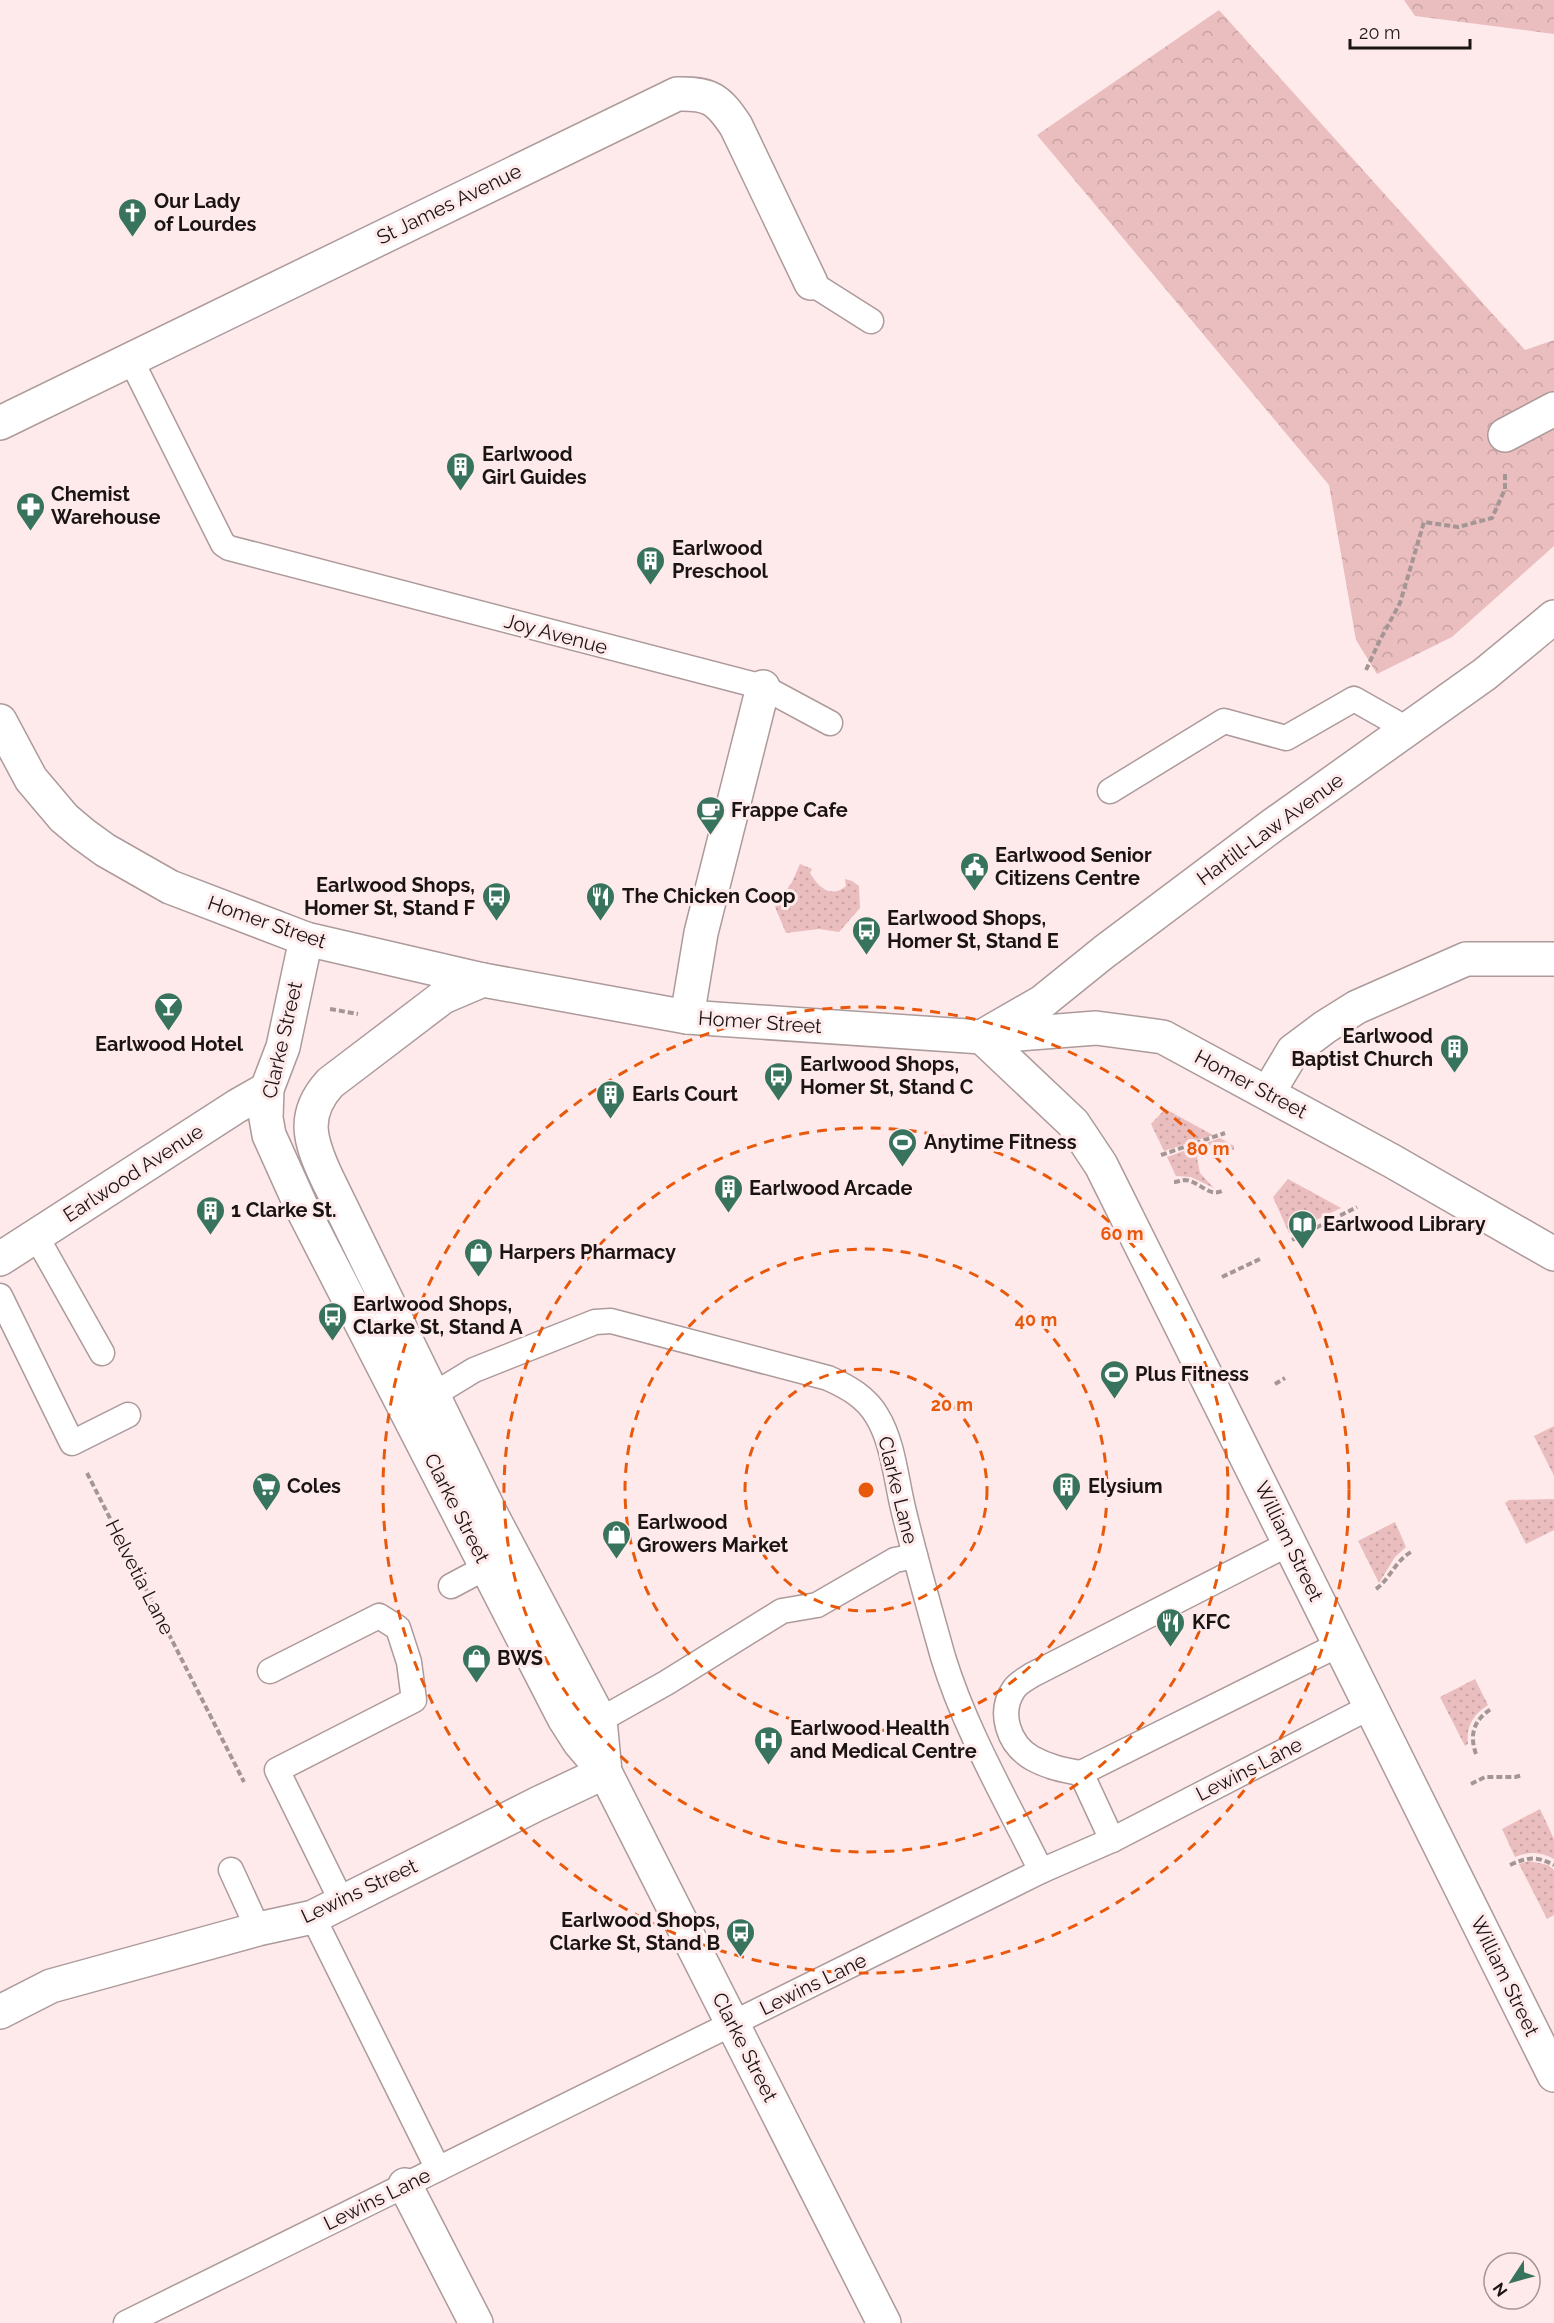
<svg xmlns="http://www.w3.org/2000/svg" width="1554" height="2323" viewBox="0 0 1554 2323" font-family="Raleway,sans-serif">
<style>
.grass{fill:url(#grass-dots)}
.forest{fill:url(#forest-crowns)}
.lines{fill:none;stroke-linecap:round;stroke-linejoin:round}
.lane-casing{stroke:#ad9a9b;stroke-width:27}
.street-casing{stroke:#ad9a9b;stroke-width:36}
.secondary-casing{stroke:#ad9a9b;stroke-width:36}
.path{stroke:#a59696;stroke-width:4;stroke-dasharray:6 3;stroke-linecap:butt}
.lane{stroke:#fff;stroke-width:24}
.street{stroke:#fff;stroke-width:33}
.secondary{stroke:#fff;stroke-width:33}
.ring{fill:none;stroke:#e8590c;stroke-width:3;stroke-dasharray:10 8}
.labels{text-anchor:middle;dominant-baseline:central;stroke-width:6;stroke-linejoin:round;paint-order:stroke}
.poi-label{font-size:20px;font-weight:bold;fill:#1b1414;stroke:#ffeaeb;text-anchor:start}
.street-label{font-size:20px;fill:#1b1414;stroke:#ffeaeb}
.centre{fill:#e8590c;stroke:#ffeaeb;stroke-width:3}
.ring-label{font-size:18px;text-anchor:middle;font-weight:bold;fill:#e8590c;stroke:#ffeaeb;stroke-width:6;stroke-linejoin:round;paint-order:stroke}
</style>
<defs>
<pattern id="grass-dots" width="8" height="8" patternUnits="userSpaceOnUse" patternTransform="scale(1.5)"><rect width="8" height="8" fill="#eabdbe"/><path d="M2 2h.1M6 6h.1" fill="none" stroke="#c8a2a2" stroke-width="1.8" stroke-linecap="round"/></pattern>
<pattern id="forest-crowns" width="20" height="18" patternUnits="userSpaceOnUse" patternTransform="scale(1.5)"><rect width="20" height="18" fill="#eabdbe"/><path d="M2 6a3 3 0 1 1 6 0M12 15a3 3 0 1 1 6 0" fill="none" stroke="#c8a2a2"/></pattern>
</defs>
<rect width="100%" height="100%" fill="#ffeaeb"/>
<g class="grass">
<path d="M800,864L812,869L810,873C818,887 831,899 846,886L845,879L852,881L859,886L860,908L839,932L819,929L786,933L775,907L792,882Z"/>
<path d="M1165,1109L1213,1135L1164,1151L1151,1124Z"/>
<path d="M1220,1138L1234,1146V1150L1216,1143L1203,1148L1197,1158L1200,1173L1214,1188L1191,1177L1176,1176L1167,1157Z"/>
<path d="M1288,1179L1341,1208L1289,1233L1273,1197Z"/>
<path d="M1554,1426V1476L1534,1436Z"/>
<path d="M1554,1499V1530L1526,1544L1505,1503L1509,1500Z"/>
<path d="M1395,1522L1406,1547L1395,1557L1379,1583L1358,1541Z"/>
<path d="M1475,1679L1488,1705C1473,1715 1466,1726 1468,1744L1465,1746L1440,1697Z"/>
<path d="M1540,1809L1554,1839V1859C1541,1852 1529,1851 1515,1857L1502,1829Z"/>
<path d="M1529,1861L1548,1865L1554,1870V1915L1547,1919L1519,1864Z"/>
</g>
<g class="forest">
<path d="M1404,0H1554V34L1415,16Z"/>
<path d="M1219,10L1525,350L1554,340V546L1452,637L1377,674L1356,640L1329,485L1037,135Z"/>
</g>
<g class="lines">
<defs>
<g id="lane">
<path d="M811,283L871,321"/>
<path d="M131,360L223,544L229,548L763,687L830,723"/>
<path d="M1110,791L1224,721L1286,738L1354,699L1407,729"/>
<path d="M36,1236L102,1353"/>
<path d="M0,1296L72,1443L128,1415"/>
<path d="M420,1403L474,1370L595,1322L611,1321L828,1378C848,1387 866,1397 877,1416C893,1442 896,1479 903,1508C915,1558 929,1607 943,1657C966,1732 1007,1801 1041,1871"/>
<path d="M451,1586L500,1560"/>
<path d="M270,1671L379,1616L398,1628L409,1662L414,1700L277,1770L342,1902"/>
<path d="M589,1732L600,1720L666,1683L782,1611L817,1605L895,1560L915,1556"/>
<path d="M1081,1773C1063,1770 1048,1767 1032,1758C1008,1744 998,1712 1014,1689C1018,1683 1026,1679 1032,1675L1290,1543"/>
<path d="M1112,1840L1081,1773L1340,1644"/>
<path d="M231,1870L258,1929"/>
<path d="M313,1917L438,2169"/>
<path d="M126,2323L1041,1871L1112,1840L1370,1707"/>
</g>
<g id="street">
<path d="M0,423L677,94C710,93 718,99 736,126L811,283"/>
<path d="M1505,435L1554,409"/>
<path d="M306,939L283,1047L267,1089L266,1118L269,1135L301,1206L564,1718L580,1743L605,1772L884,2323"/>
<path d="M483,980L443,997L330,1083C301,1115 310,1141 326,1176L491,1514L600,1720L605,1772"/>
<path d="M687,1017L701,933L763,687"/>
<path d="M1268,1093L1293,1051L1325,1027L1357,1007L1466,959H1554"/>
<path d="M0,1259L237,1106L267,1089"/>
<path d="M0,2012L51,1986L258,1929L313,1917L537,1804L605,1772"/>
<path d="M405,2185L476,2323"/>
</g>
<g id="secondary">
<path d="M0,721L31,779L64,818L83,834L105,850L170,887L306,939L483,980L687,1017L982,1037L1096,1028L1163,1037L1392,1161L1554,1254"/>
<path d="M988,1033L1042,1002L1104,952L1273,825L1485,674L1554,617"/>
<path d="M982,1037L1073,1123L1101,1165L1554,2075"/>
</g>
</defs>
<use href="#lane" class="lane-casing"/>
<use href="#street" class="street-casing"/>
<use href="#secondary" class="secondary-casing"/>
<g class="path">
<path d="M1366,670L1380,640L1400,603L1424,522L1458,527L1492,518L1505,489V471"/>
<path d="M330,1009L358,1014"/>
<path d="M1161,1155L1225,1133"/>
<path d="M1174,1182C1178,1182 1181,1180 1185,1180C1200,1181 1209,1199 1224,1190"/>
<path d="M1292,1240L1357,1207"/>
<path d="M1222,1277L1260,1259"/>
<path d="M1275,1384L1285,1378"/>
<path d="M87,1473L244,1782"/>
<path d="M1376,1589C1390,1579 1395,1561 1411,1552"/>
<path d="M1476,1754C1469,1734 1474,1720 1491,1709"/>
<path d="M1471,1784L1485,1777H1515L1523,1775"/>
<path d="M1510,1865C1527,1857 1537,1856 1554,1865"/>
</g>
<use href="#lane" class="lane"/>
<use href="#street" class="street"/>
<use href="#secondary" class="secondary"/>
</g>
<g class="ring">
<circle cx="866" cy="1490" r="121"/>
<circle cx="866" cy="1490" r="241"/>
<circle cx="866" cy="1490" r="362"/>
<circle cx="866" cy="1490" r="483"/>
</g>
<defs>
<symbol id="church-pin" viewBox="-11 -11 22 30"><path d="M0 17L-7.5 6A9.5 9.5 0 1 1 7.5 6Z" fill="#38735d" stroke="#ffeaeb"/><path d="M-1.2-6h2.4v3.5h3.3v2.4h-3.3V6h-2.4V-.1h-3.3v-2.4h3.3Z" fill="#fff"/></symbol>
<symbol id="building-pin" viewBox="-11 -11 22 30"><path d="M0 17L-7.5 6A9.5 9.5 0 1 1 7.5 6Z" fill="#38735d" stroke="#ffeaeb"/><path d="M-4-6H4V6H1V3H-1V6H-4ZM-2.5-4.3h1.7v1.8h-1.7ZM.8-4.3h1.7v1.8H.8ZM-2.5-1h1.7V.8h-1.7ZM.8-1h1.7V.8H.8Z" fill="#fff"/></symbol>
<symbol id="pharmacy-pin" viewBox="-11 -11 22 30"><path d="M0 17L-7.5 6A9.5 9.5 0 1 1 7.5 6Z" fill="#38735d" stroke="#ffeaeb"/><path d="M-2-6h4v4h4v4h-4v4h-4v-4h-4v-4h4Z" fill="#fff"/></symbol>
<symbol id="cafe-pin" viewBox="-11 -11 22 30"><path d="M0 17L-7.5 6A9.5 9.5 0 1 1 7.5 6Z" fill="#38735d" stroke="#ffeaeb"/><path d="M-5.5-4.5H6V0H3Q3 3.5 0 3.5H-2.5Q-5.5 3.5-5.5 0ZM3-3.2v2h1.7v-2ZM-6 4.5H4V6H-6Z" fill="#fff"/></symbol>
<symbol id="civic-pin" viewBox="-11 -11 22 30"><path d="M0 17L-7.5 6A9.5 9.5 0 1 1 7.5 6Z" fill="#38735d" stroke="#ffeaeb"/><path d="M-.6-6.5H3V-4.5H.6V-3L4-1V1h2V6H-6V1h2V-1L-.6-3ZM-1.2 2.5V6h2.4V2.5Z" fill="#fff"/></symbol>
<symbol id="bus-pin" viewBox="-11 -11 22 30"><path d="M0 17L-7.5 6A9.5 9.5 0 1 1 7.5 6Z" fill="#38735d" stroke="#ffeaeb"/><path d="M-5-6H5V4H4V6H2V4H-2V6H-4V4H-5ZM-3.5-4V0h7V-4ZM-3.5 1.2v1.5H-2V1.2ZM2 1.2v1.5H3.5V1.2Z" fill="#fff"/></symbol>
<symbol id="restaurant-pin" viewBox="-11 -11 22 30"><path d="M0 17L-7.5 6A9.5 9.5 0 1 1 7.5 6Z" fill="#38735d" stroke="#ffeaeb"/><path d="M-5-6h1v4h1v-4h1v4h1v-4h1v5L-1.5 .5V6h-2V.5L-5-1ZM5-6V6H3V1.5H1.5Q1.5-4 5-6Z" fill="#fff"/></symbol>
<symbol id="bar-pin" viewBox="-11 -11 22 30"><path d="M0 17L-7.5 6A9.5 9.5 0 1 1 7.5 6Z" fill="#38735d" stroke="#ffeaeb"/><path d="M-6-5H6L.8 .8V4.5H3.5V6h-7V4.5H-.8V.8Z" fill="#fff"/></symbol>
<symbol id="stadium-pin" viewBox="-11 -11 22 30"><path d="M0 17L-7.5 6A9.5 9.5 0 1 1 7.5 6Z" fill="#38735d" stroke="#ffeaeb"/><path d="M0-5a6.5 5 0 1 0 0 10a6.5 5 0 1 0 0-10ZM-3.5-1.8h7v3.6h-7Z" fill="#fff"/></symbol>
<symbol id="library-pin" viewBox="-11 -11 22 30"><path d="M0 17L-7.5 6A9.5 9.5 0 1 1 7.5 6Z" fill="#38735d" stroke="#ffeaeb"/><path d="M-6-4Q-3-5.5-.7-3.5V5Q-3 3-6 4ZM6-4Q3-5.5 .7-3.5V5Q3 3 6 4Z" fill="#fff"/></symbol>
<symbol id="shop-pin" viewBox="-11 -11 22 30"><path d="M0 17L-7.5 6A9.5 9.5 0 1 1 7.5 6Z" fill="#38735d" stroke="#ffeaeb"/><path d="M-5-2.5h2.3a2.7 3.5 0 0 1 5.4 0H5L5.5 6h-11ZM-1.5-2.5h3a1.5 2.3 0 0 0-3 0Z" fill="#fff"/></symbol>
<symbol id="supermarket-pin" viewBox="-11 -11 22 30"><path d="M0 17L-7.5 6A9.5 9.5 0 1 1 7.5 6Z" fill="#38735d" stroke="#ffeaeb"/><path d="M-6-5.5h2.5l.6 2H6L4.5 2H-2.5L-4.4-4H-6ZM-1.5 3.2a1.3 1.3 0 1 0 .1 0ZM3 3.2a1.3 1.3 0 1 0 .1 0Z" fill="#fff"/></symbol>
<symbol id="hospital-pin" viewBox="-11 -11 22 30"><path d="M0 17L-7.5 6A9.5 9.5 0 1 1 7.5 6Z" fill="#38735d" stroke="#ffeaeb"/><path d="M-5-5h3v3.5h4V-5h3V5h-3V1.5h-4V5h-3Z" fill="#fff"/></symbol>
</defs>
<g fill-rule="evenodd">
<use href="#church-pin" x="116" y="196" width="33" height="45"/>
<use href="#building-pin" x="444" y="450" width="33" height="45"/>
<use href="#pharmacy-pin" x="14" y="490" width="33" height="45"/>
<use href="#building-pin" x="634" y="544" width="33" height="45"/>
<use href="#cafe-pin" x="694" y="794" width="33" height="45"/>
<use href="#civic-pin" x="958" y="850" width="33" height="45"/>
<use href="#bus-pin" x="480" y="880" width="33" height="45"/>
<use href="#restaurant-pin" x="584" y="880" width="33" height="45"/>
<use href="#bus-pin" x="850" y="914" width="33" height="45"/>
<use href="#bar-pin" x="152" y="990" width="33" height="45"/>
<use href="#building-pin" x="1438" y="1032" width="33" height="45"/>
<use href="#bus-pin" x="762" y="1060" width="33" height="45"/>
<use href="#building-pin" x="594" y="1078" width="33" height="45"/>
<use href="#stadium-pin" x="886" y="1126" width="33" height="45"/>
<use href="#building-pin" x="712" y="1172" width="33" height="45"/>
<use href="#building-pin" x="194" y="1194" width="33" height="45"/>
<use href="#library-pin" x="1286" y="1208" width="33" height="45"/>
<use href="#shop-pin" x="462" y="1236" width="33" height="45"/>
<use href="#bus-pin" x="316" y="1300" width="33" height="45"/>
<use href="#stadium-pin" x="1098" y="1358" width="33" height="45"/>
<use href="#supermarket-pin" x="250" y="1470" width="33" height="45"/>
<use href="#building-pin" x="1050" y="1470" width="33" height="45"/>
<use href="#shop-pin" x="600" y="1518" width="33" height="45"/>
<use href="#restaurant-pin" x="1154" y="1606" width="33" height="45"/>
<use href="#shop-pin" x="460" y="1642" width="33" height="45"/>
<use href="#hospital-pin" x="752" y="1724" width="33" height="45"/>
<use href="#bus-pin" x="724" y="1916" width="33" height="45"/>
</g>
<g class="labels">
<g class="poi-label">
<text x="154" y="201">Our Lady<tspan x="154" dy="23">of Lourdes</tspan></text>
<text x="482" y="454">Earlwood<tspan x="482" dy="23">Girl Guides</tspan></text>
<text x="51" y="494">Chemist<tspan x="51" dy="23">Warehouse</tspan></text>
<text x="672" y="548">Earlwood<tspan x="672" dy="23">Preschool</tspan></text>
<text x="731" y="810">Frappe Cafe</text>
<text x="995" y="855">Earlwood Senior<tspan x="995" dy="23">Citizens Centre</tspan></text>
<text x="475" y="885" text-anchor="end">Earlwood Shops,<tspan x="475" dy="23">Homer St, Stand F</tspan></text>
<text x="622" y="896">The Chicken Coop</text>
<text x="887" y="918">Earlwood Shops,<tspan x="887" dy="23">Homer St, Stand E</tspan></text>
<text x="1433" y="1036" text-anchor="end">Earlwood<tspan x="1433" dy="23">Baptist Church</tspan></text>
<text x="169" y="1044" text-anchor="middle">Earlwood Hotel</text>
<text x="800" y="1064">Earlwood Shops,<tspan x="800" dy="23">Homer St, Stand C</tspan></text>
<text x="632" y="1094">Earls Court</text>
<text x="924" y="1142">Anytime Fitness</text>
<text x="749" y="1188">Earlwood Arcade</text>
<text x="231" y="1210">1 Clarke St.</text>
<text x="1323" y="1224">Earlwood Library</text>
<text x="499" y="1252">Harpers Pharmacy</text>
<text x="353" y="1304">Earlwood Shops,<tspan x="353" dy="23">Clarke St, Stand A</tspan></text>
<text x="1135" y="1374">Plus Fitness</text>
<text x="287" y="1486">Coles</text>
<text x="1088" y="1486">Elysium</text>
<text x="637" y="1522">Earlwood<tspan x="637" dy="23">Growers Market</tspan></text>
<text x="1192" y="1622">KFC</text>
<text x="497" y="1658">BWS</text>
<text x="790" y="1728">Earlwood Health<tspan x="790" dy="23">and Medical Centre</tspan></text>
<text x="720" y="1920" text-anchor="end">Earlwood Shops,<tspan x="720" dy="23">Clarke St, Stand B</tspan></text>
</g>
<g class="street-label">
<text transform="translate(449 204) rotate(-26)">St James Avenue</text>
<text transform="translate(556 634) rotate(15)">Joy Avenue</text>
<text transform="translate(1270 829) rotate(-36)">Hartill-Law Avenue</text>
<text transform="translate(267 922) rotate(19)">Homer Street</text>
<text transform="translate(760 1022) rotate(4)">Homer Street</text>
<text transform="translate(282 1040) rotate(-77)">Clarke Street</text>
<text transform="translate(1251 1084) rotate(28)">Homer Street</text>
<text transform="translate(133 1173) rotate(-33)">Earlwood Avenue</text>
<text transform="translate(898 1490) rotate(76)">Clarke Lane</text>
<text transform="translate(457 1508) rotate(63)">Clarke Street</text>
<text transform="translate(1289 1541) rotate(64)">William Street</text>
<text transform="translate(140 1577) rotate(63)">Helvetia Lane</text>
<text transform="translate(1249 1769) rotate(-27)">Lewins Lane</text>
<text transform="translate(359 1891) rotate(-25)">Lewins Street</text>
<text transform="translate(1505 1976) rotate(64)">William Street</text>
<text transform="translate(813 1984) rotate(-26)">Lewins Lane</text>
<text transform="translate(745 2047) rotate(63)">Clarke Street</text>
<text transform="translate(377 2199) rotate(-26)">Lewins Lane</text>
</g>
</g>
<circle cx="866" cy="1490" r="9" class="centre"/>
<g class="ring-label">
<text x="1208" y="1155">80 m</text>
<text x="1122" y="1240">60 m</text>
<text x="1036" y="1326">40 m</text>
<text x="952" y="1411">20 m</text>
</g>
<g transform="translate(1512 2281) rotate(234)"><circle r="28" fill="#ffeaeb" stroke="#a49495" stroke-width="1.5"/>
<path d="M0-4.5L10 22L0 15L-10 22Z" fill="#38735d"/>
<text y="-9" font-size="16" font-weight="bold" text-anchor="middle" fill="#1b1414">N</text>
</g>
<path d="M1350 39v9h120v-9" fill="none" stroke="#1b1414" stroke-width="3"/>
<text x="1359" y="39" font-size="18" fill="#1b1414" stroke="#ffeaeb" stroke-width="4.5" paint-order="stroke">20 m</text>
</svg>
